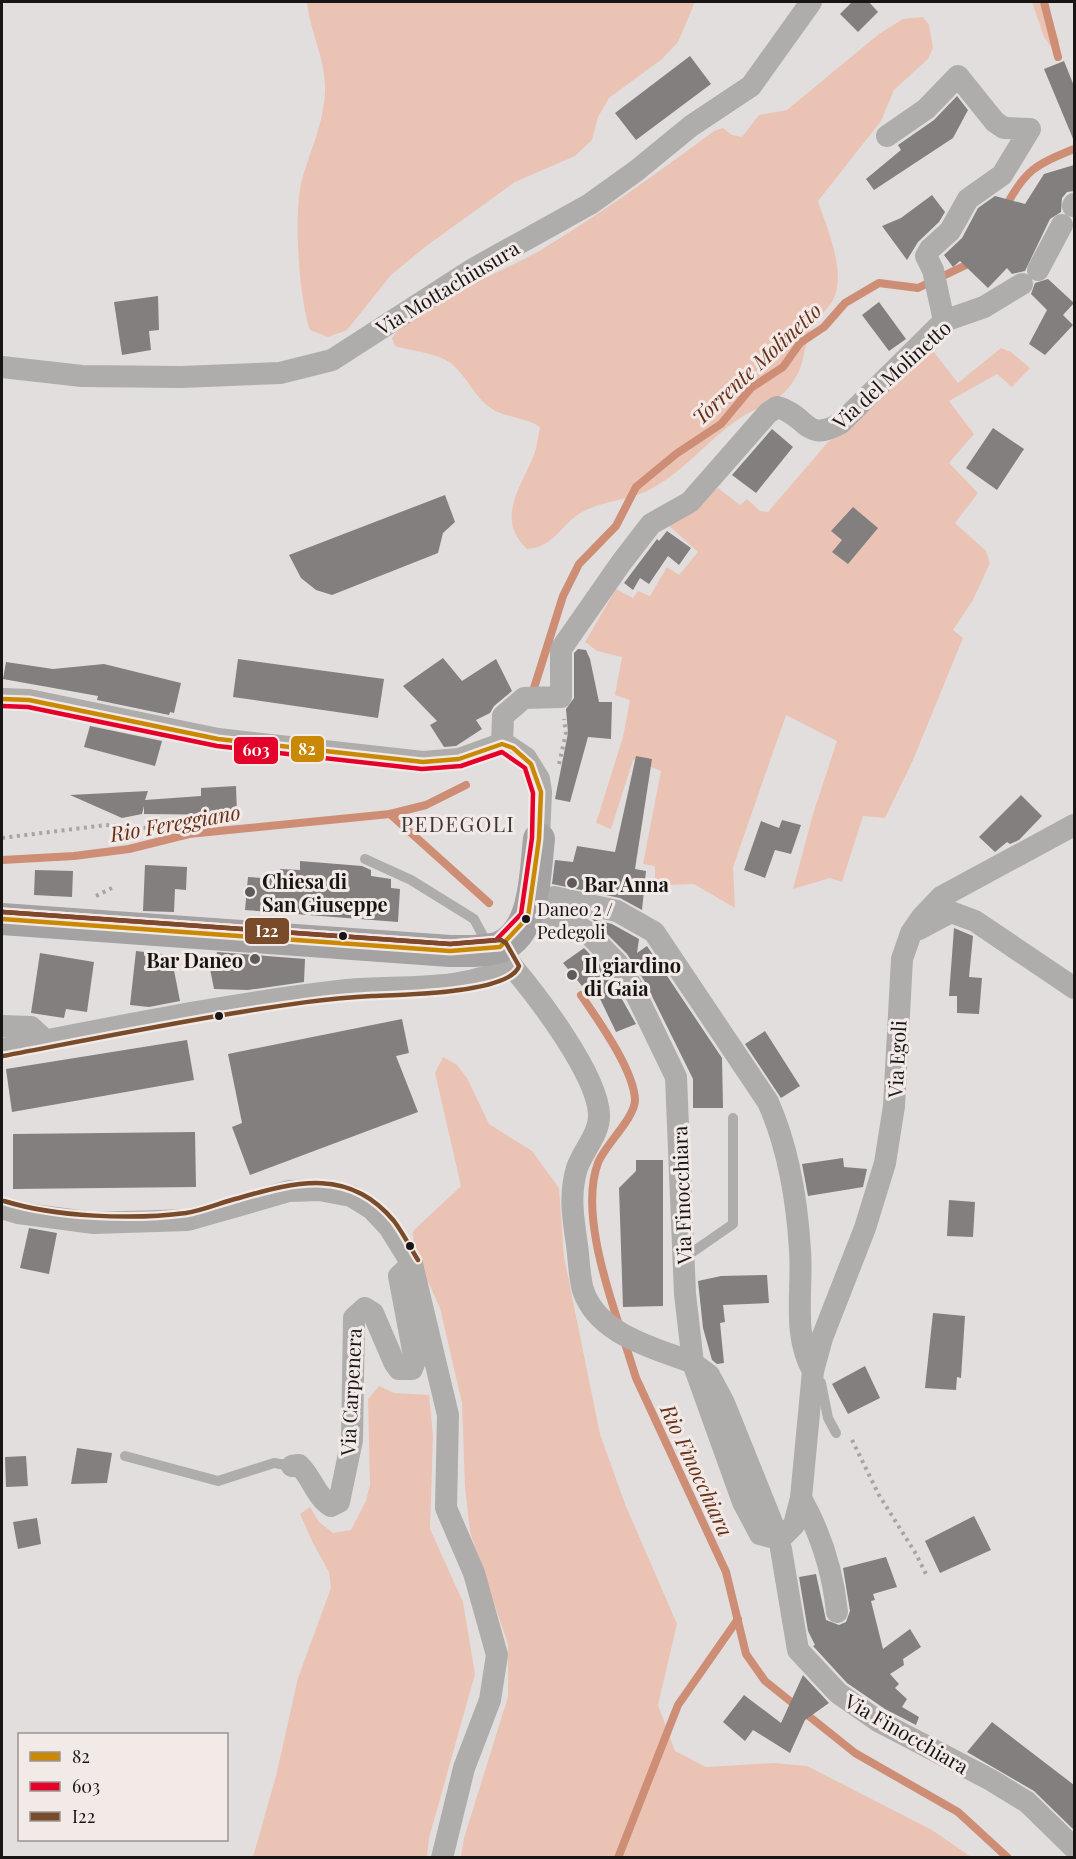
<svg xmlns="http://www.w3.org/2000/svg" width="1076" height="1859" viewBox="0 0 1076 1859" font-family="'Playfair Display',serif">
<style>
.green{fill:#ebc3b4}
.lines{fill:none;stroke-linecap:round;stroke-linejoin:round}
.stream{stroke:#ce8e75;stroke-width:8}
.building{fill:#827f7e}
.path{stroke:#a6a5a5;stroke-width:4;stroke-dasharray:3 4.5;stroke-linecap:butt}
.lane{stroke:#aeadac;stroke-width:10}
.street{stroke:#aeadac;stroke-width:22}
.secondary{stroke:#a4a2a2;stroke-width:32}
.bus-1-casing{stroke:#f2eae7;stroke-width:9}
.bus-2-casing{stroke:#f2eae7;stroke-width:9}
.bus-3-casing{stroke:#f2eae7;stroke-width:9}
.bus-1{stroke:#ca8904;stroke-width:4.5}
.bus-2{stroke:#e4002b;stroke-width:4.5}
.bus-3{stroke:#7a4b2a;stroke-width:4.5}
.poi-dot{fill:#5f5b5a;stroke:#f2eae7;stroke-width:2}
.bus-dot{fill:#181514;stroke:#f2eae7;stroke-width:2}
.labels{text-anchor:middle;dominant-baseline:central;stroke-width:6;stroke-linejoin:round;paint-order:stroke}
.bus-label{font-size:18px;fill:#181514;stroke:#f2eae7;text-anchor:start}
.street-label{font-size:20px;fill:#181514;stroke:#f2eae7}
.poi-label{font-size:20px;font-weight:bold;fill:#181514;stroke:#f2eae7;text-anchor:start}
.water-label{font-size:21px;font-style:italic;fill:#692e16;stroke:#f2eae7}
.neighbourhood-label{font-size:21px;letter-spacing:1.5px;fill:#3c3634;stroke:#f2eae7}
.line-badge{stroke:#f2eae7;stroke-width:2}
.badge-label{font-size:16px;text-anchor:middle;font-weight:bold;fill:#fff}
</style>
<rect width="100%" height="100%" fill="#e2dedd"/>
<g class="green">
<path d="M307,2H695L678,42L662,59L609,98L598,117L592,140L575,156L515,182L425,247L391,275L347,330L328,337L310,330C299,299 293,212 302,180C310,151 324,123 325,91C326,60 310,32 307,2Z"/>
<path d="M1032,2H1046L1059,41L1055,52L1044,37Z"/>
<path d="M923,17L929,25L933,48L928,59L894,90L881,121L818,201C827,229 848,274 832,302C826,311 817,318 812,327C805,340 805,357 799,371C784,403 765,402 740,418C706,441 685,472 647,491C628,500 605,501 586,510C562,521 555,548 527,549C495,519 521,487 534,455C537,447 538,436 540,427C525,417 507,418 492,409C475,398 467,377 452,364C438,353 412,351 395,346L392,338C413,307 505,271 541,250C601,213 658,173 714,131L723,128L732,135L742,137L759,115L787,110L879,34L903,19Z"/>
<path d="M930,347L958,383L1001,348L1011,352L1030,368L1012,387L997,374L949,401L974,434L949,463L978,493L955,523L986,551L990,563L973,600L953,630L963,638L913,760L885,818L863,816L842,882L830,878L793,889L813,814L837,741L786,715L733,867L735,908L694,884L667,885L655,880V866L643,864L661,771L633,760L611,829L596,823L623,737L630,700L615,695L622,657L597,651L585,642L616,589L633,598L638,591L650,596L667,567L679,575L698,552L667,524L718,488L740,505L747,499L760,511L768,512L828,442L849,428Z"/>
<path d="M443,1057L457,1065L467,1078L489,1124L532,1151L559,1188L564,1257L600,1434L625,1504L677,1624L658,1705L675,1751L706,1767L774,1763L807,1766L932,1830L971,1857H461L464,1838L508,1697V1644L470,1532L465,1487L462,1403L440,1308L414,1250L413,1231L461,1186L435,1073Z"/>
<path d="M379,1386L394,1393L429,1395L433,1436L430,1529L463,1602L475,1674L429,1838L427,1857H253L276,1776L298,1678L331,1588L329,1572L313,1543L300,1514L310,1507L319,1522L333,1533L351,1530L366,1501L370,1485L368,1399Z"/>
</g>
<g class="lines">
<g class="stream">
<path d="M1044,2L1058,57"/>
<path d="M1005,208C1025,170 1035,165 1074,149"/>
<path d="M534,688L563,596L579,564L616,526L636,487L676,454L721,424L751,388L783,367L800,343L824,327L845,303L879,283L918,288L966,265L971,260"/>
<path d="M390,814L489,903"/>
<path d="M2,860L74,856L129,849L189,834L390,814L426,805L466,785"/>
<path d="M581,995C598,1020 634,1070 635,1100C635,1118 604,1146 598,1163C581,1208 605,1282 619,1325"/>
<path d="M624,1340L636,1378L726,1572L746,1654L765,1681L855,1753L958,1812L1008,1858"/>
<path d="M618,1858L678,1705L738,1619"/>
</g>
</g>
<g class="building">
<path d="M852,2H869L878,12L858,32L840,14Z"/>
<path d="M690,56L711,84L636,140L615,113Z"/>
<path d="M1064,61L1074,86V141L1044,69Z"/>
<path d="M957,96L968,110L953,138L874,190L866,179L901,150L898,145L934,120Z"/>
<path d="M1074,165V191L1067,192L1062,198L1061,212L1050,219L1025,271L1012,274L1007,268L988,288L960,261L953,267L944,255L962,238L978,208L995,196L1025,204L1044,174Z"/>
<path d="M932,195L945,212L939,222L918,242L907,260L882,226L901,218Z"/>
<path d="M1048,279L1074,303L1063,315L1073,325L1045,355L1029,344L1047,310L1031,294L1035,283Z"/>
<path d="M158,296L159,330L149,331L151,350L122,355L114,302Z"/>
<path d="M879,302L906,339L889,351L862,315Z"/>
<path d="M993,428L1024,449L997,490L966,468Z"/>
<path d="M772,429L793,447L756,493L732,475Z"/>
<path d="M445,495L455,522L443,533L438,553L332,595L316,590L301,578L289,555Z"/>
<path d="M853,507L878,528L848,564L832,552L842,540L831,531Z"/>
<path d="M667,531L691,548L679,565L668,556L649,584L640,578L633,590L624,583L657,539L659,541Z"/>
<path d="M578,649L586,650L590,659L599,702H612L611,739L588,737L570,802L555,799L568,733L566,709L574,698V653Z"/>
<path d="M443,658L462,681L496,659L512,691L494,706L490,713L476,720L482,729L456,746L444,747L430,725L437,721L403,686Z"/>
<path d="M238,659L384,679L378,718L233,697Z"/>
<path d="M6,662L53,669L104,664L181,683L174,713L170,712L169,715L97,700L98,696L3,679Z"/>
<path d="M90,726L162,741L155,766L84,747Z"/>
<path d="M636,756L652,759L635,869L646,871L642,910L620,898L552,884L555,860L573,862L577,846L615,852Z"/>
<path d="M236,786L237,815L144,814V806L142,814L122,818L70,795L148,791L145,800L201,796V788Z"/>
<path d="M1021,795L1042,816L1019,840L1010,844L1007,842L995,852L979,837Z"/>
<path d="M782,820L801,825L791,854L775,850L765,878L744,870L761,821L779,828Z"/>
<path d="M300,861L362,866L371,870V876L391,879V888L400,889L398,922L245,910L248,877L280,879V869L300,870Z"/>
<path d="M145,865L187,867L186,890L175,889L174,912L143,911Z"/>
<path d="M35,870L73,871L72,897L34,895Z"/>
<path d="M592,919L612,924L639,939L637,953L647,946L722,1058L723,1108H693V1079L645,982L627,954Z"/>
<path d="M954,928L973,936L969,977L982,978L979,1014L957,1013V996H949Z"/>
<path d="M584,948L606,971L636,1024L616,1032L591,980L582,986L563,963Z"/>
<path d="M136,951L171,955L180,1001L149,1007L130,1005Z"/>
<path d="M217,952L305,959L304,982L248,990L214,989L208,959L216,960Z"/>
<path d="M40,953L94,962L87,1012L66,1009L64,1018L31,1013Z"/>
<path d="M402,1019L409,1053L396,1056L418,1112L250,1175L232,1127L242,1123L228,1054Z"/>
<path d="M765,1031L800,1086L781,1098L745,1044Z"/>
<path d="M187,1040L194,1080L12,1112L6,1069Z"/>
<path d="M195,1132L196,1187L13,1189V1134Z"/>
<path d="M843,1158L844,1167L867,1169L863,1187L808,1196L802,1164Z"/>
<path d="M636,1160H663V1306L623,1307L619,1188L636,1171Z"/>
<path d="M949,1200L975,1202L973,1237L947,1236Z"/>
<path d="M29,1228L57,1233L49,1274L20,1268Z"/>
<path d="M767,1275L769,1303L723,1305L725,1322L720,1323L724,1363L717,1364L712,1360L703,1328L698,1281L721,1276Z"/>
<path d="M933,1313L965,1316L961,1378L957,1377L956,1390L925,1388Z"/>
<path d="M865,1366L880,1398L848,1414L832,1384Z"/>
<path d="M77,1448L112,1453L107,1483L71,1484Z"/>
<path d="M26,1456L28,1486L6,1487L5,1457Z"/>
<path d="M974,1516L991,1550L940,1573L925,1541Z"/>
<path d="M37,1518L41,1544L18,1549L13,1522Z"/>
<path d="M886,1557L897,1587L873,1594L875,1600L871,1601L883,1649L910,1629L921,1647L903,1659L904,1665L890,1674L899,1684L895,1688L907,1699L902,1707L919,1717L916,1725L885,1709L847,1683L813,1646L815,1645L808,1631L799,1577L816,1574L826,1620L839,1625L846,1622L850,1611L843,1568Z"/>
<path d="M803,1675L829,1703L805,1720L790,1753L753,1730L745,1741L723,1722L744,1695L781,1723Z"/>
<path d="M992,1722L1074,1785V1830L1034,1791L967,1752Z"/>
</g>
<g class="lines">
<g class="path">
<path d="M559,764L566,733L564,719"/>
<path d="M2,838L106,825L162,829L239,820"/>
<path d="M96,896L112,888"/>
<path d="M852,1440L879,1495L916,1554L927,1576"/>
</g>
<g class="lane">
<path d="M365,859L411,880L474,919L489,947"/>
<path d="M684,1258L733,1224V1118"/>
<path d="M821,1383L828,1418L836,1433"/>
<path d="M125,1456L218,1481L274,1463L292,1466"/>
</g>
<g class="street">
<path d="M887,136L926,109L958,76L995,122L1004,128L1030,129L1002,175L968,199L950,231L930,249L926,256L933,270L944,321"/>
<path d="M1073,206L1074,204"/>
<path d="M1038,270L1062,225"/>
<path d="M2,367L82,376L181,377L280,373L332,360L473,269L590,204L636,171L691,126L751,86L811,2"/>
<path d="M2,699L29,700L218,739L423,762L459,759L495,746H508L526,758L539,779L541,792L539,839"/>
<path d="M502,744L503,716L524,698L561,697V649L621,563L651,524L690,502L768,413L777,407C808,415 805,444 841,423L944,321L984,307L1022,284"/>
<path d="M528,917H559L575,924L587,932L617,963L633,988L676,1077L685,1294L693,1363L709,1375L724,1403L773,1525"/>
<path d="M574,922L553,901L554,897L617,911L654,932L768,1102C788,1147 797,1201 800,1250C803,1291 792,1334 813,1371"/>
<path d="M919,929L951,912L975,921L1074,988"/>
<path d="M512,966C538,997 597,1074 599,1114C600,1134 583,1150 577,1168C569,1194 573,1218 577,1245C579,1259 579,1276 583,1290C598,1335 653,1347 693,1363L743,1502L760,1534L775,1538L783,1536L794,1525L801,1498L813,1371L822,1338L865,1228L885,1163L894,1106L902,959L911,933L922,917L941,897L1074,825"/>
<path d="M2,1026L31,1027L45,1040"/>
<path d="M2,1049C116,1027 231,1003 347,990C401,985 462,993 512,966L504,954"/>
<path d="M2,1208L18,1213L94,1223L188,1220L289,1191L319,1190L351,1196L372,1209L389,1227L412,1264L448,1415L446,1508L474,1573L497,1655L490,1700L464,1768L442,1858"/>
<path d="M292,1466L299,1465C312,1477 316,1497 331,1506L339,1502L352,1440L354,1318L365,1308L373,1313L394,1362L399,1369H412L415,1361L399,1276L412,1264"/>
<path d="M801,1498C820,1532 833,1573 837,1612"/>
<path d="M781,1549L798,1650L838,1693L878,1721L991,1780L1027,1802L1074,1848"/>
</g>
<path class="secondary" d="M2,919L450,951C465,951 482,952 497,948C536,936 535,872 539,839"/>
<defs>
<path id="bus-1" d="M2,699L29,700L218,739L423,762L459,759L502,744L513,748L531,764L541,792L539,839L528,917L500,947L450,951L2,919"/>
<path id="bus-2" d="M2,706L28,707L217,746L422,769L461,766L502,752L525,768L533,793L532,838L521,914L496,940L450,944L3,912"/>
<g id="bus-3">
<path d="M3,912L450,944L501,940L506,943L519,966C510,994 398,995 372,996C328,998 284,1005 241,1012C161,1025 82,1041 3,1056"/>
<path d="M4,1201C55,1217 133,1220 186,1213C204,1210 222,1202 239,1198C297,1181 350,1168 394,1221C403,1233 410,1247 418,1260"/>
</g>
</defs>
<use href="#bus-1" class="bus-1-casing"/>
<use href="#bus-2" class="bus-2-casing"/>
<use href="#bus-3" class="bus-3-casing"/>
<use href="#bus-1" class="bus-1"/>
<use href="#bus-2" class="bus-2"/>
<use href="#bus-3" class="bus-3"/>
</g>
<g class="poi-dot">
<circle cx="572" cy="883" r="6"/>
<circle cx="250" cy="892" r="6"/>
<circle cx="255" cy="959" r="6"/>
<circle cx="572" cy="975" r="6"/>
</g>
<g class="bus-dot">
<circle cx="526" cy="919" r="5"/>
<circle cx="343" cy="936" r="5"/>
<circle cx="219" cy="1016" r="5"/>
<circle cx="410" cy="1246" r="5"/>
</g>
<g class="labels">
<g class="bus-label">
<text x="537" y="909">Daneo 2 /<tspan x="537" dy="23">Pedegoli</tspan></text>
</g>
<g class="street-label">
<text transform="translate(447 287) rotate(-31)">Via Mottachiusura</text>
<text transform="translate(891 374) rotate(-42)">Via del Molinetto</text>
<text transform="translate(896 1059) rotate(-87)">Via Egoli</text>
<text transform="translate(681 1195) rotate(-92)">Via Finocchiara</text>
<text transform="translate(350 1392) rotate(-87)">Via Carpenera</text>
<text transform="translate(907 1733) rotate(30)">Via Finocchiara</text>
</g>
<g class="poi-label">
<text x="262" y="880">Chiesa di<tspan x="262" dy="23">San Giuseppe</tspan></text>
<text x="584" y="883">Bar Anna</text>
<text x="243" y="959" text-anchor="end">Bar Daneo</text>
<text x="584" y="964">Il giardino<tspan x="584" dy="23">di Gaia</tspan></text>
</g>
<g class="water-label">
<text transform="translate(756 363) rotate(-43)">Torrente Molinetto</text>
<text transform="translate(175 822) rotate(-10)">Rio Fereggiano</text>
<text transform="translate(698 1470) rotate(65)">Rio Finocchiara</text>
</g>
<g class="neighbourhood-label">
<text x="458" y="823">PEDEGOLI</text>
</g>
</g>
<g class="line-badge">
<rect x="290" y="735" width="35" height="28" rx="6" fill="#ca8904"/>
<rect x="233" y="736" width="46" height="29" rx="6" fill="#e4002b"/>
<rect x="244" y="917" width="46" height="28" rx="6" fill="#7a4b2a"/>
</g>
<g class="badge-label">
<text x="307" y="755">82</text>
<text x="256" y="756">603</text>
<text x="267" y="937">I22</text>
</g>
<rect width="1076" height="1859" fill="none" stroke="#181514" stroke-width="6"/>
<rect x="18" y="1733" width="210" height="108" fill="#f2eae7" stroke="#9b9593" stroke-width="1.5"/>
<rect x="30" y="1752" width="30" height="9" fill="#ca8904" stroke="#9b9593" stroke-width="1.5"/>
<text x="72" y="1763" font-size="18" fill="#181514">82</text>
<rect x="30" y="1782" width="30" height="9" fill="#e4002b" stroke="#9b9593" stroke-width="1.5"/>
<text x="72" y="1793" font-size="18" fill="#181514">603</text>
<rect x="30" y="1812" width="30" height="9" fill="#7a4b2a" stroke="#9b9593" stroke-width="1.5"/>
<text x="72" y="1823" font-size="18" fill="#181514">I22</text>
</svg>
